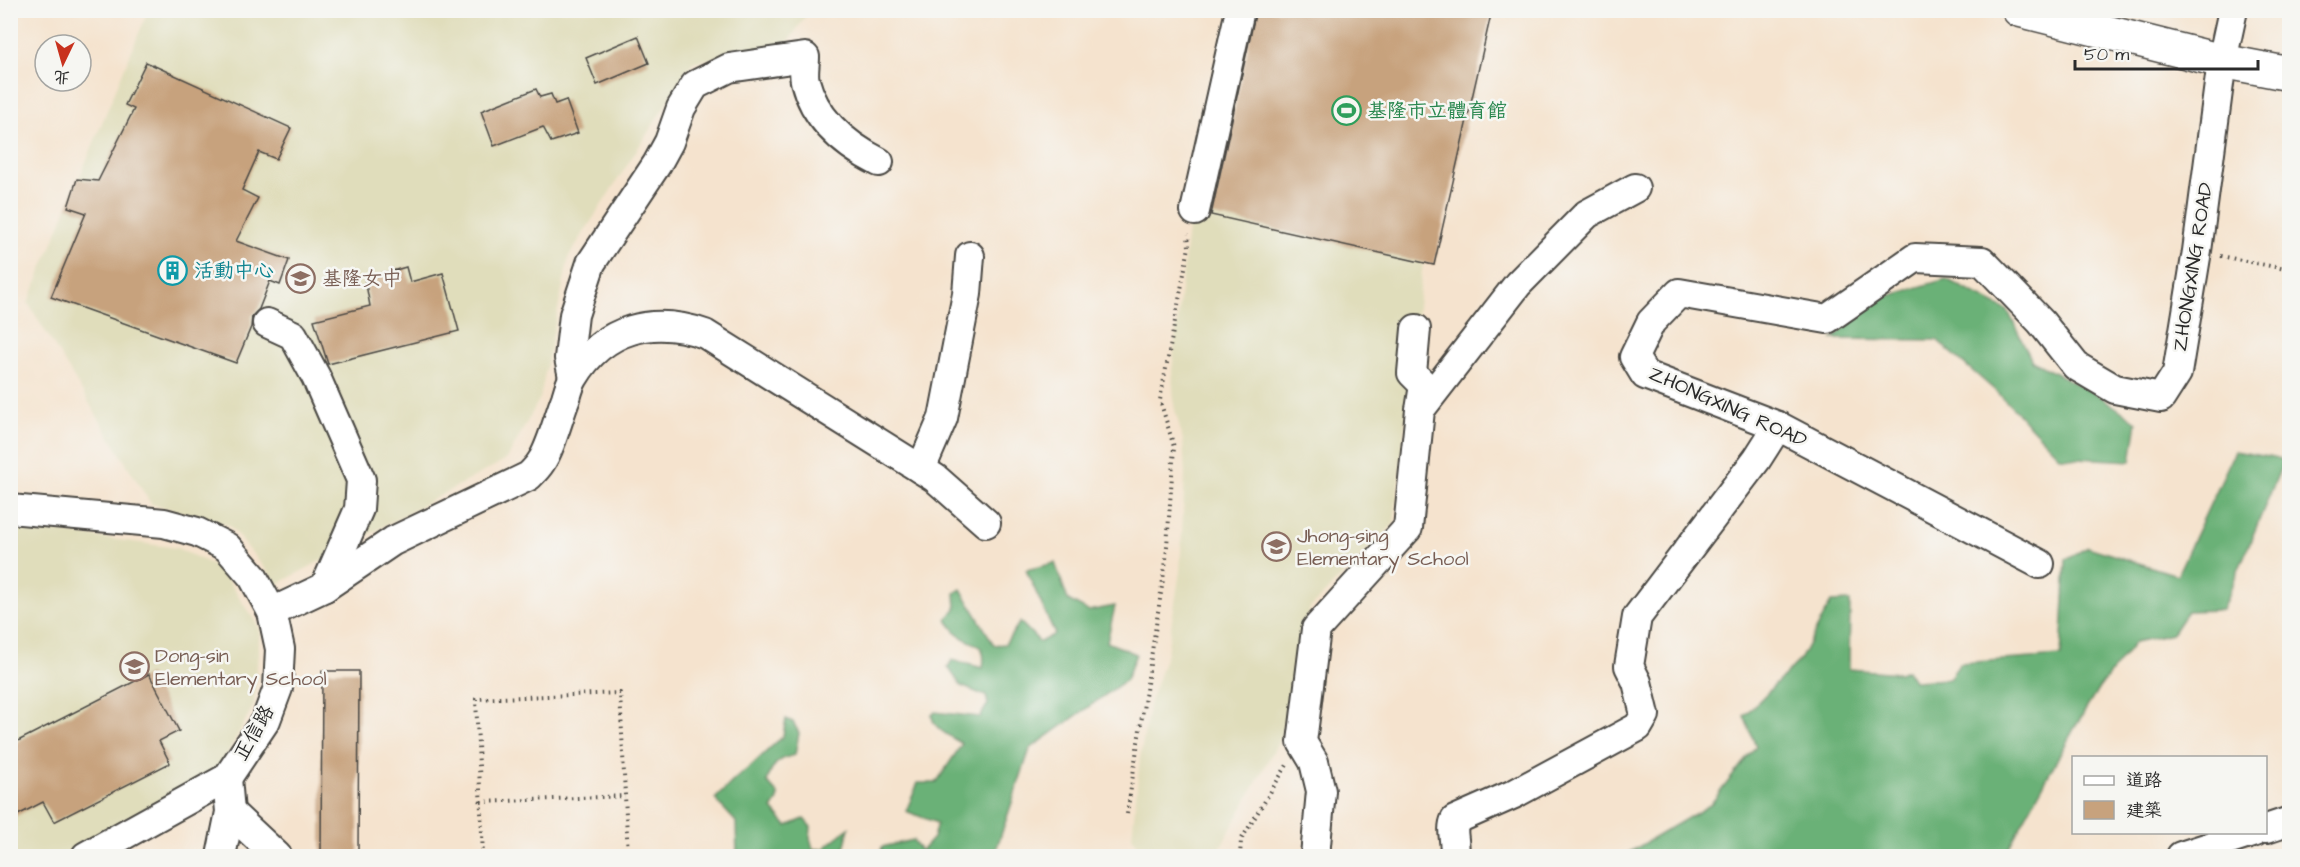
<svg xmlns="http://www.w3.org/2000/svg" width="2300" height="867" viewBox="0 0 2300 867" font-family="'Architects Daughter','LXGW WenKai TC',sans-serif">
<style>
.built{fill:#e0ddbb}
.forest{fill:#6ab177;stroke:#4a6e51;stroke-width:1.5}
.building{fill:#c7a27d}
.lines{fill:none;stroke-linecap:round;stroke-linejoin:round}
.minor-casing{stroke:#494743;stroke-width:32}
.major-casing{stroke:#494743;stroke-width:36}
.path{stroke:#494743;stroke-width:4;stroke-dasharray:1.5 4.5;stroke-linecap:butt}
.minor{stroke:#fff;stroke-width:28}
.major{stroke:#fff;stroke-width:33}
.labels{text-anchor:middle;dominant-baseline:central;stroke-width:5;stroke-linejoin:round;paint-order:stroke}
.leisure-label{font-size:20px;fill:#27864d;stroke:#f6f6f2;text-anchor:start}
.street-label{font-size:20px;fill:#2b2b2b;stroke:#f6f6f2}
.culture-label{font-size:20px;fill:#0d838f;stroke:#f6f6f2;text-anchor:start}
.education-label{font-size:20px;fill:#785e54;stroke:#f6f6f2;text-anchor:start}
</style>
<rect width="100%" height="100%" fill="#f6f6f2"/>
<filter id="ink" filterUnits="userSpaceOnUse"><feTurbulence type="fractalNoise" baseFrequency=".0167" numOctaves="2"/><feDisplacementMap in="SourceGraphic" scale="12" xChannelSelector="R" yChannelSelector="G"/><feConvolveMatrix kernelMatrix="1 2 1 2 8 2 1 2 1" color-interpolation-filters="sRGB"/></filter>
<filter id="wash" filterUnits="userSpaceOnUse"><feTurbulence type="fractalNoise" baseFrequency=".008" numOctaves="4" result="noise"/><feDisplacementMap in="SourceGraphic" scale="24" xChannelSelector="R" yChannelSelector="G"/><feGaussianBlur stdDeviation="1.35" result="paint"/><feColorMatrix in="noise" values="0 0 0 0 0 0 0 0 0 0 0 0 0 0 0 0 0 1.4 0 .05"/><feComposite in="paint" operator="in"/></filter>
<g filter="url(#wash)">
<rect width="100%" height="100%" fill="#f5e3ce"/>
<g class="built">
<path d="M148,11H809L787,44L693,62L569,256L540,398L507,459L278,584L229,525L151,504L28,303Z"/>
<path d="M1190,210L1423,262L1394,524L1310,608L1280,739L1216,856H1150L1145,855L1132,837L1140,758L1150,702L1167,652L1180,571L1185,474L1183,440L1174,406L1172,370Z"/>
<path d="M11,525L177,548L220,568L260,629L254,705L220,767L60,856H11Z"/>
</g>
<g class="forest">
<path d="M1946,279L2008,311L2032,361L2098,395L2137,422L2131,461L2060,457L1999,394L1937,340L1833,339L1874,300Z"/>
<path d="M2235,451L2284,460L2222,610L2187,611L2172,634L2135,642L2099,688L2075,727L2004,856H1623L1710,805L1756,746L1744,716L1800,660L1831,602L1850,601L1849,669L1899,673L1907,670L1914,681L1949,679L1960,663L2061,656L2066,559L2088,547L2177,575Z"/>
<path d="M1055,563L1068,600L1088,611L1115,606L1107,642L1136,654L1126,680L1030,749L996,850L998,856H880L882,847L913,840L921,851L933,838L937,823L906,811L918,783H936L962,744C952,737 932,729 932,715L935,712L980,717L988,704L986,696L961,686L948,667L952,660L983,668C987,639 973,647 959,635C954,630 950,624 946,619L956,609L955,593L961,589L994,645L1005,644L1020,622L1040,642L1055,634L1026,570Z"/>
<path d="M786,719L793,722L799,733L795,755C777,759 772,765 767,782L778,794V800L772,809L787,826L804,819L811,827L810,838L813,849H823L849,828L843,853L846,856H737L736,822L715,799L735,779L751,766L783,736Z"/>
</g>
<g id="blocks">
<g class="building">
<path d="M1256,10H1492L1434,265L1211,215Z"/>
<path d="M638,36L649,63L597,85L586,58Z"/>
<path d="M146,62L291,128L276,159L259,152L242,190L258,198L236,241L289,260L280,285L270,281L259,309L252,316L251,327L236,363L51,297L86,213L68,207L77,179L98,181L134,109L125,105Z"/>
<path d="M536,89L540,97L551,94L555,104L566,100L578,133L551,142L543,127L494,146L481,111Z"/>
<path d="M406,267L410,282L443,273L459,331L328,364L314,320L370,306L365,279Z"/>
<path d="M322,671H359L358,856H321Z"/>
<path d="M149,674L179,731L159,741L170,763L54,822L43,802L10,819V745Z"/>
</g>
</g>
</g>
<g filter="url(#ink)">
<use href="#blocks" fill-opacity="0" stroke="#494743" stroke-width="1.5"/>
<g class="lines">
<defs>
<g id="minor">
<path d="M1195,211L1240,10"/>
<path d="M267,323L293,335L316,377L361,480L359,509L325,587"/>
<path d="M1416,329L1412,373L1424,385L1420,410"/>
<path d="M573,377L569,358L574,315L591,263L657,164L669,142L681,108L695,85L729,68L805,57C805,65 803,74 805,81C815,119 845,145 879,162"/>
<path d="M921,469L943,418L967,294L970,256"/>
<path d="M10,509L164,523L197,532L227,547L253,577L272,612L280,649L278,688L266,720L227,778L86,856"/>
<path d="M2040,564L1778,426L1645,375L1634,357L1651,322L1679,293L1827,319L1915,258L1982,261L2041,322L2076,366L2115,389L2161,398L2177,373L2197,251L2222,61L2233,10"/>
<path d="M272,612L325,587L393,541L529,476C533,472 538,467 541,462C551,448 559,415 566,398C568,391 570,383 574,377C604,327 653,316 705,334L935,478L986,523"/>
<path d="M230,812L277,856"/>
<path d="M2266,829L2290,821"/>
<path d="M221,856L230,812L227,778"/>
<path d="M1315,856L1321,791L1314,762L1302,742L1316,629L1408,528L1420,410L1518,284L1587,214L1635,188"/>
<path d="M1454,856C1457,844 1450,831 1455,820L1514,794L1638,727L1645,715L1637,682L1629,666L1637,617L1757,459L1778,426"/>
<path d="M2181,856L2255,832"/>
</g>
<path id="major" d="M2019,10L2222,61L2290,74"/>
</defs>
<use href="#minor" class="minor-casing"/>
<use href="#major" class="major-casing"/>
<g class="path">
<path d="M2221,256L2290,270"/>
<path d="M481,802L625,796"/>
<path d="M1127,814L1166,560L1174,447L1160,400L1189,247L1188,234"/>
<path d="M483,856L476,699L620,693L628,856"/>
<path d="M1240,856L1241,840L1287,765"/>
</g>
<use href="#minor" class="minor"/>
<use href="#major" class="major"/>
</g>
</g>
<defs>
<symbol id="stadium-ring" viewBox="-11 -11 22 22"><circle r="9.5" fill="#f6f6f2" stroke="#2e9e5b" stroke-width="1.5"/><path d="M0-5a6.5 5 0 1 0 0 10a6.5 5 0 1 0 0-10ZM-3.5-1.8h7v3.6h-7Z" fill="#2e9e5b"/></symbol>
<symbol id="building-ring" viewBox="-11 -11 22 22"><circle r="9.5" fill="#f6f6f2" stroke="#0f9aa8" stroke-width="1.5"/><path d="M-4-6H4V6H1V3H-1V6H-4ZM-2.5-4.3h1.7v1.8h-1.7ZM.8-4.3h1.7v1.8H.8ZM-2.5-1h1.7V.8h-1.7ZM.8-1h1.7V.8H.8Z" fill="#0f9aa8"/></symbol>
<symbol id="school-ring" viewBox="-11 -11 22 22"><circle r="9.5" fill="#f6f6f2" stroke="#8d6e63" stroke-width="1.5"/><path d="M0-5L7-2L0 1L-7-2ZM-4 1L0 2.5L4 1V4Q0 6-4 4Z" fill="#8d6e63"/></symbol>
</defs>
<g fill-rule="evenodd">
<use href="#stadium-ring" x="1330" y="94" width="33" height="33"/>
<use href="#building-ring" x="156" y="254" width="33" height="33"/>
<use href="#school-ring" x="284" y="262" width="33" height="33"/>
<use href="#school-ring" x="1260" y="530" width="33" height="33"/>
<use href="#school-ring" x="118" y="650" width="33" height="33"/>
</g>
<g class="labels">
<g class="leisure-label">
<text x="1367" y="111">基隆市立體育館</text>
</g>
<g class="street-label">
<text transform="translate(2193 267) rotate(-81)">ZHONGXING ROAD</text>
<text transform="translate(1728 407) rotate(24)">ZHONGXING ROAD</text>
<text transform="translate(254 733) rotate(-60)">正信路</text>
</g>
<g class="culture-label">
<text x="194" y="271">活動中心</text>
</g>
<g class="education-label">
<text x="322" y="279">基隆女中</text>
<text x="1297" y="536">Jhong-sing<tspan x="1297" dy="23">Elementary School</tspan></text>
<text x="155" y="656">Dong-sin<tspan x="155" dy="23">Elementary School</tspan></text>
</g>
</g>
<rect width="2300" height="867" fill="none" stroke="#f6f6f2" stroke-width="36"/>
<rect x="2072" y="756" width="195" height="78" fill="#f6f6f2" stroke="#a5a5a2" stroke-width="1.5"/>
<rect x="2084" y="776" width="30" height="9" fill="#ffffff" stroke="#a5a5a2" stroke-width="1.5"/>
<text x="2126" y="786" font-size="18" fill="#2b2b2b">道路</text>
<rect x="2084" y="801" width="30" height="18" fill="#c7a27d" stroke="#a5a5a2" stroke-width="1.5"/>
<text x="2126" y="816" font-size="18" fill="#2b2b2b">建築</text>
<g transform="translate(63 63) rotate(185)"><circle r="28" fill="#f6f6f2" stroke="#a5a5a2" stroke-width="1.5"/>
<path d="M0-4.5L10 22L0 15L-10 22Z" fill="#c8321e"/>
<text y="-9" font-size="16" font-weight="bold" text-anchor="middle" fill="#2b2b2b">北</text>
</g>
<path d="M2075 60v9h183v-9" fill="none" stroke="#2b2b2b" stroke-width="3"/>
<text x="2084" y="60" font-size="18" fill="#2b2b2b" stroke="#f6f6f2" stroke-width="4.5" paint-order="stroke">50 m</text>
</svg>
